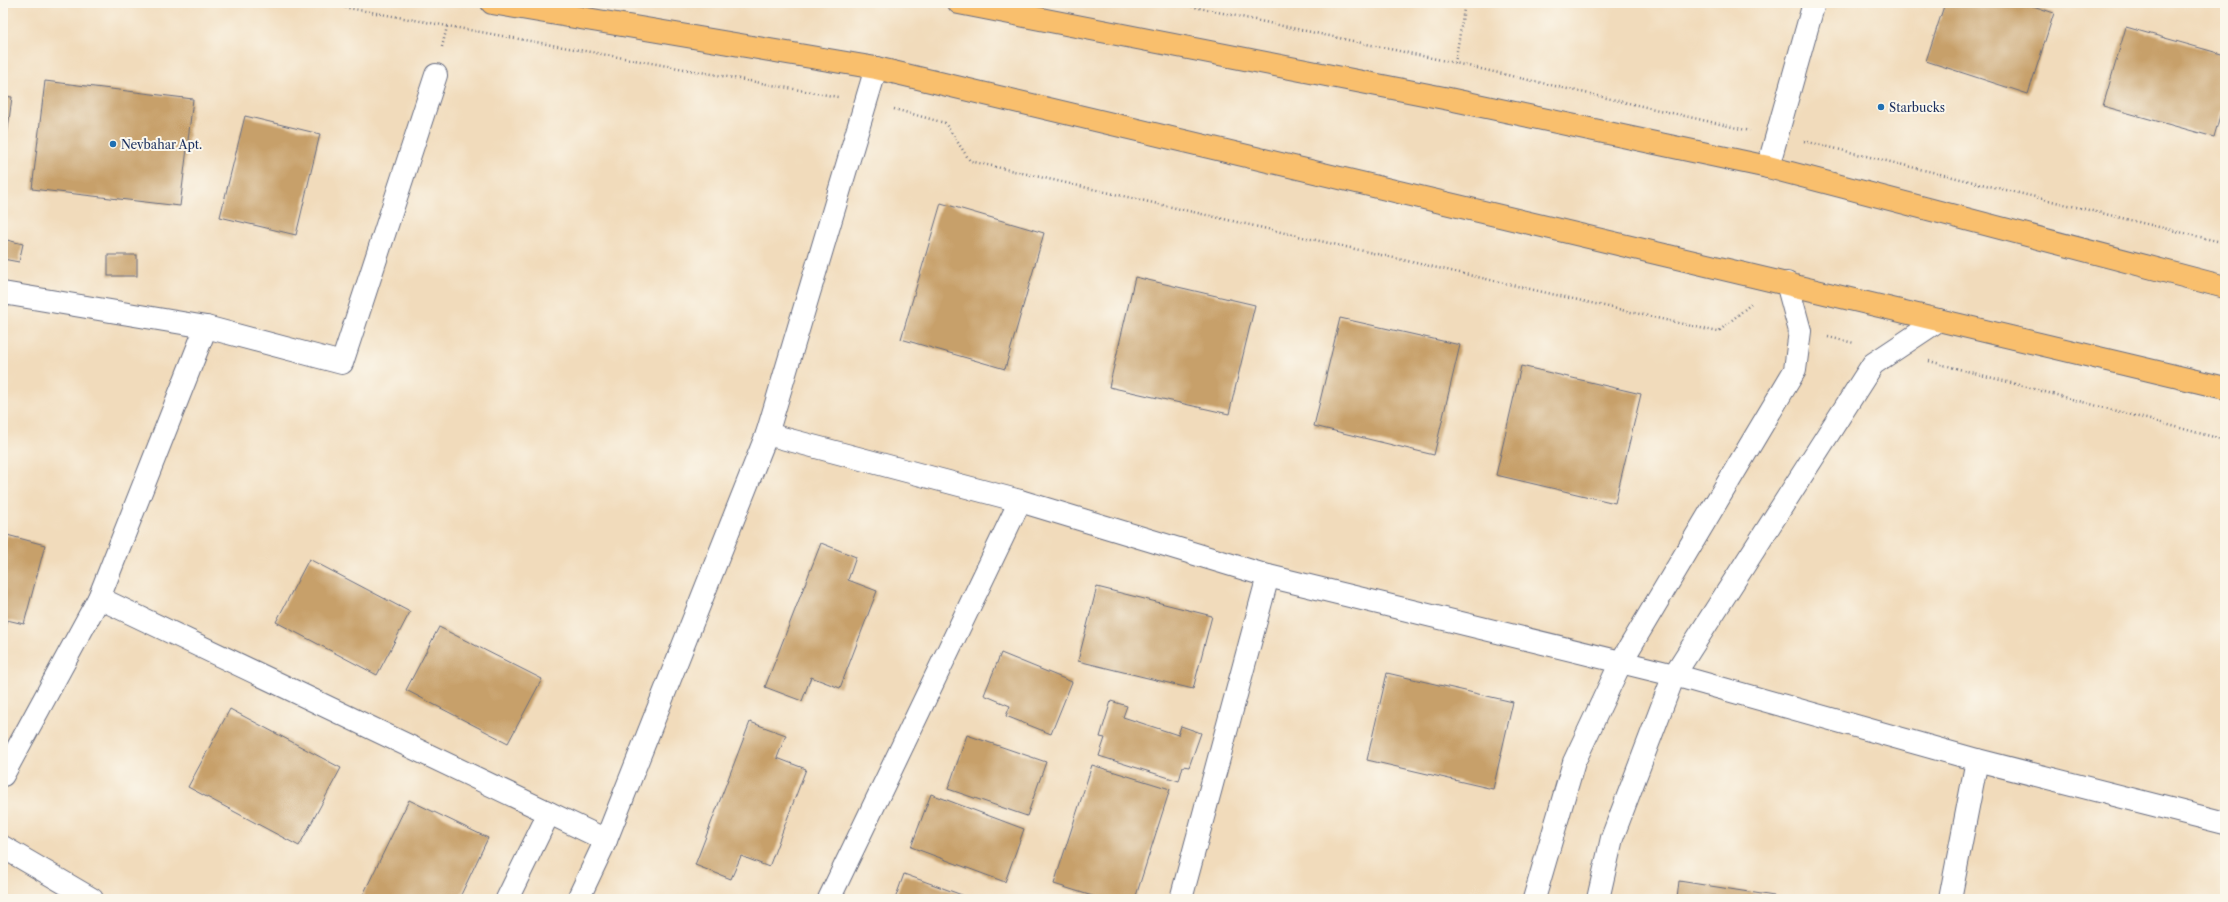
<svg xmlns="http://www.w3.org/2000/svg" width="2228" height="902" viewBox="0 0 2228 902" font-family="'Libre Caslon Text',serif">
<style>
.building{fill:#c7a06a}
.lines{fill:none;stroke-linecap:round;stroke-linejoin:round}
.minor-casing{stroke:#666b7f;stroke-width:24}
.major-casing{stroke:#666b7f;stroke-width:24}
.path{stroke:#666b7f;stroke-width:2.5;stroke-dasharray:1 3;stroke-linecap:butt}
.minor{stroke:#fff;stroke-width:22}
.major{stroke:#f9bf6d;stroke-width:22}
.poi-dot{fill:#1f6fb2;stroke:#fbf7ec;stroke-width:1.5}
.labels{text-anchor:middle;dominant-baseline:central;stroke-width:4;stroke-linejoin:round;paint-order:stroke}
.poi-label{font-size:12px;fill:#1b2f5e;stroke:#fbf7ec;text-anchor:start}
</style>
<rect width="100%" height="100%" fill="#fbf7ec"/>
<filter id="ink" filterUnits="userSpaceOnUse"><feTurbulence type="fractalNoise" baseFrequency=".025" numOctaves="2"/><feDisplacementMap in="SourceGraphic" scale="8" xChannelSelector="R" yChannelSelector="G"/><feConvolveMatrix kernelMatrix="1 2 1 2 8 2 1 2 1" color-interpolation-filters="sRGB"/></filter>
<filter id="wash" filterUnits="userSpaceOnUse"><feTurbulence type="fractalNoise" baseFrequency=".012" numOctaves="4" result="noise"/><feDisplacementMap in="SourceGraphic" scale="16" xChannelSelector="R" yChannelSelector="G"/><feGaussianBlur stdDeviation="0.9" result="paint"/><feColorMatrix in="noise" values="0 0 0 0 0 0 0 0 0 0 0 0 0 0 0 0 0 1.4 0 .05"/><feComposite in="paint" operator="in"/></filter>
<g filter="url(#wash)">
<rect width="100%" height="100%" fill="#f1dbbb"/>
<g id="blocks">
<g class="building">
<path d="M1945,3H2024L2054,13L2028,94L1926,61Z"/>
<path d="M2126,27L2225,55V98L2214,137L2103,106Z"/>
<path d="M45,81L193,99L180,206L32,189Z"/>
<path d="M3,96L12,97L4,159H3Z"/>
<path d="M245,116L320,134L296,235L220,217Z"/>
<path d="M941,203L1044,233L1005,369L901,339Z"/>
<path d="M3,239L23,244L19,262L3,259Z"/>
<rect x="108" y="255" width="29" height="21"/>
<path d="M1135,277L1255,305L1229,414L1109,387Z"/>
<path d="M1340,318L1460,345L1434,455L1314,426Z"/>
<path d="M1521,366L1641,394L1615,503L1496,475Z"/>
<path d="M7,535L45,545L24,624L7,620L3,631V547Z"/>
<path d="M821,543L856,557L848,580L877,591L840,688L811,677L802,701L765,687Z"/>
<path d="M309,559L410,612L377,675L276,622Z"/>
<path d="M1097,587L1212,616L1193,689L1078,661Z"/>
<path d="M439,627L542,679L508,743L406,690Z"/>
<path d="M1001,653L1072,682L1051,734L1006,716L1010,706L984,695Z"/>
<path d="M1387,673L1513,702L1493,789L1367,760Z"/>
<path d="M1111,701L1127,706L1123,717L1178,735L1181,726L1201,733L1189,767L1183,766L1179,781L1099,756L1105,738L1100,737Z"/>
<path d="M230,709L341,768L299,846L188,787Z"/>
<path d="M750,722L786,735L777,758L806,769L769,867L741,856L731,879L695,865Z"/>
<path d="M967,735L1046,762L1027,816L948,789Z"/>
<path d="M1092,765L1170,789L1135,899H1102L1054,884Z"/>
<path d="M931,794L1024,829L1005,882L911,847Z"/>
<path d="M409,800L488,838L459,899H361Z"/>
<path d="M904,874L973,899H895Z"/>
<path d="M1679,881L1774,896L1773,899H1677Z"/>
</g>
</g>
</g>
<g filter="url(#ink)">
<use href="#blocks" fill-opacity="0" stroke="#666b7f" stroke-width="1"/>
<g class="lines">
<defs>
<g id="minor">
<path d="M1768,167L1814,3"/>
<path d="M3,293L206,327L99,598L606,840"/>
<path d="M206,327L342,363L436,75"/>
<path d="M767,434L1020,501L1268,576L1674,675L1977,760L2225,823"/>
<path d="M3,775L99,598"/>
<path d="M3,847L92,899"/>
<path d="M507,899L549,813"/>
<path d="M578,899L606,840L767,434L876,68"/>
<path d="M829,899L1020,501"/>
<path d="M1181,899L1268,576"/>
<path d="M1534,899L1574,762L1621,662L1795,370L1800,331L1787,283"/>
<path d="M1598,899L1612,838L1674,675L1873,364L1939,320"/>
<path d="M1950,899L1977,760"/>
</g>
<g id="major">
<path d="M492,3L876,68L2225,388"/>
<path d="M959,3L1449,99L1768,167L2225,287"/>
</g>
</defs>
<use href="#minor" class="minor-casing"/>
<use href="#major" class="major-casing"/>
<g class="path">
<path d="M321,3L838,97"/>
<path d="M1176,3L1455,63L1750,131"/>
<path d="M442,47L447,27"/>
<path d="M1455,63L1465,3"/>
<path d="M894,109L945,123L970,161L1718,332L1751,304"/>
<path d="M1804,141L2225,243"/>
<path d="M1828,337L1854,343"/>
<path d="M1929,361L2225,440"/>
</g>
<use href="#minor" class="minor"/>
<use href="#major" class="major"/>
</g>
</g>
<g class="poi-dot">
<circle cx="1881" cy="107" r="4"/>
<circle cx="113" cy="144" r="4"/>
</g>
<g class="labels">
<g class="poi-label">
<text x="1889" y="107">Starbucks</text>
<text x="121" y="144">Nevbahar Apt.</text>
</g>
</g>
<rect width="2228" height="902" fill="none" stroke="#fbf7ec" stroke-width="16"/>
</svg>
